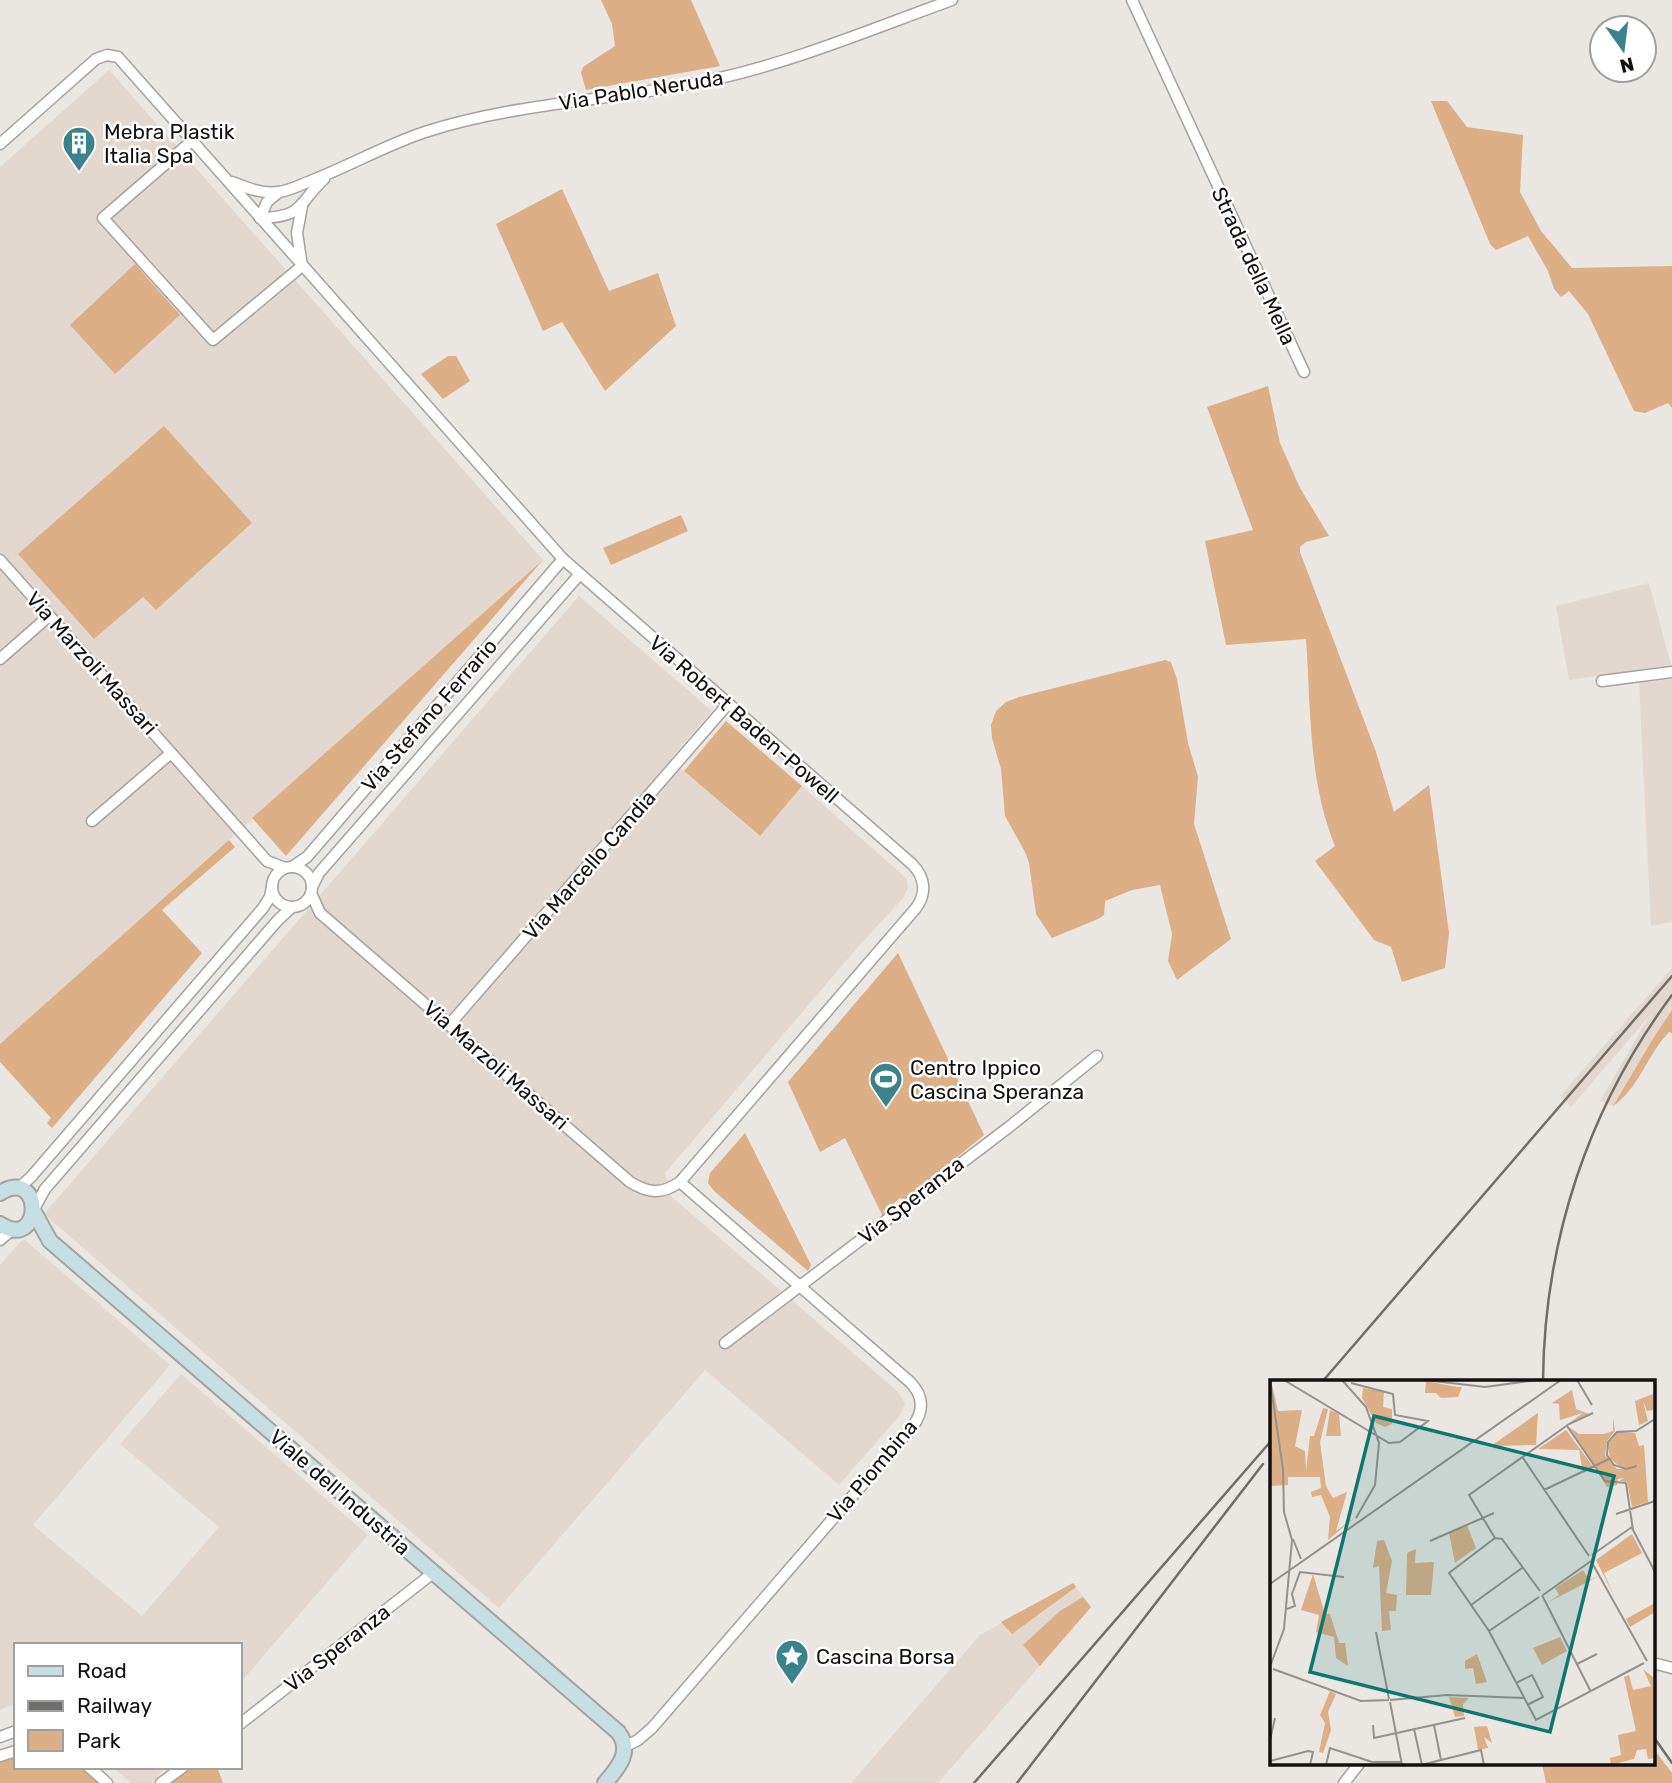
<svg xmlns="http://www.w3.org/2000/svg" width="1672" height="1783" viewBox="0 0 1672 1783" font-family="Rubik,sans-serif">
<style>
.built{fill:#e3d8cf}
.green{fill:#ddaf86}
.lines{fill:none;stroke-linecap:round;stroke-linejoin:round}
.street-casing{stroke:#a6a29e;stroke-width:13}
.secondary-casing{stroke:#a6a29e;stroke-width:18}
.street{stroke:#fff;stroke-width:10}
.secondary{stroke:#c5dfe3;stroke-width:14}
.rail{stroke:#706e6b;stroke-width:2.5}
.labels{text-anchor:middle;dominant-baseline:central;stroke-width:5;stroke-linejoin:round;paint-order:stroke}
.street-label{font-size:21px;fill:#131110;stroke:#fff}
.poi-label{font-size:21px;fill:#131110;stroke:#fff;text-anchor:start}
.inset-road{fill:none;stroke:#94918e;stroke-width:2}
.view{fill:#0f766e;fill-opacity:0.15;stroke:#0f766e;stroke-width:3.5}
.inset-edge{fill:none;stroke:#131110;stroke-width:3.5}
</style>
<rect width="100%" height="100%" fill="#eae6e2"/>
<g class="built">
<path d="M109,70L543,560L0,1044V167Z"/>
<path d="M1649,583L1671,665L1569,680L1556,606Z"/>
<path d="M579,596L712,711L670,759L759,836L802,786L907,879L908,888L903,898L857,948L665,1173L672,1197L897,1391L905,1403L900,1415L839,1485L705,1370L499,1608L44,1214Z"/>
<path d="M1672,679V922L1651,926L1639,683Z"/>
<path d="M1672,968V1010L1654,1037L1613,1106L1600,1101L1650,1015L1571,1107L1560,1096Z"/>
<path d="M25,1240L170,1365L33,1525L142,1616L219,1527L120,1444L181,1374L368,1535L240,1683V1645H16V1703L0,1710V1265L21,1241Z"/>
<path d="M1073,1583L1091,1607L938,1783H851L980,1635Z"/>
<path d="M112,1767H166L152,1783H132Z"/>
</g>
<g class="green">
<path d="M601,0H691L720,66L586,90L581,73L583,67L615,46L612,24Z"/>
<path d="M1431,101H1447L1467,127L1523,135L1520,192L1541,231L1572,268L1672,266V408L1668,403L1645,413L1634,411L1588,314L1569,291L1561,297L1554,289L1548,271L1528,236L1496,250L1490,244Z"/>
<path d="M562,189L609,291L658,273L676,326L605,391L562,322L543,331L496,224Z"/>
<path d="M135,264L180,315L115,374L70,325Z"/>
<path d="M448,356H456L470,381L443,399L421,374Z"/>
<path d="M1268,386L1280,443L1300,488L1329,536L1306,542L1300,547V552L1376,752L1394,812L1429,785L1449,933L1445,968L1402,982L1391,947L1374,940L1315,861L1335,846C1308,780 1311,709 1306,639L1226,645L1205,541L1253,530L1207,407Z"/>
<path d="M164,426L252,523L156,610L143,597L94,639L18,554Z"/>
<path d="M681,515L688,531L611,565L603,548Z"/>
<path d="M543,560L286,856L252,818Z"/>
<path d="M1165,660L1171,662L1177,679L1188,743L1198,777L1194,824L1231,939L1177,980L1168,961L1172,934L1160,885L1132,890L1105,901L1104,915L1098,919L1052,938L1036,914L1029,863L1025,852L1005,816L1001,769L992,738L991,725L996,711L1006,702L1019,697Z"/>
<path d="M726,721L802,786L760,836L684,771Z"/>
<path d="M229,840L235,847L162,910L202,953L52,1128L47,1123L51,1118L0,1062V1044Z"/>
<path d="M898,953L984,1135L905,1200L900,1198L894,1203L893,1209L883,1217L845,1138L820,1152L788,1082Z"/>
<path d="M1672,1010V1033L1669,1032C1647,1055 1639,1088 1613,1106L1654,1037Z"/>
<path d="M745,1133L811,1265L808,1271L714,1191L708,1183L710,1173Z"/>
<path d="M1073,1583L1076,1587L1012,1634L1001,1622Z"/>
<path d="M1083,1597L1091,1607L1040,1666L1023,1645L1060,1611Z"/>
<path d="M1653,1748L1672,1773V1783H1546L1542,1764H1653Z"/>
<path d="M16,1755V1767H81L99,1783H0V1760Z"/>
<path d="M186,1767H217L223,1783H165Z"/>
</g>
<g class="lines">
<defs>
<g id="street">
<path d="M1132,0L1304,372"/>
<path d="M193,140L103,218L213,340L302,266"/>
<path d="M0,144L96,59L107,55L118,57L563,559L912,864C925,877 927,893 916,908L680,1182C661,1195 648,1193 630,1182L320,913L311,893"/>
<path d="M232,182C247,188 262,194 278,192C290,191 302,184 313,180C351,165 386,145 425,132C514,103 609,101 701,82C787,65 869,30 952,0"/>
<path d="M260,218C305,217 297,204 324,179"/>
<path d="M260,218L267,202L279,192"/>
<path d="M302,266L297,233L302,206"/>
<path d="M0,560L267,861L285,868"/>
<path d="M0,659L49,616"/>
<path d="M1602,681L1672,672"/>
<path d="M92,821L171,753"/>
<path d="M292,867L307,857L563,559"/>
<circle cx="292" cy="887" r="20"/>
<path d="M312,887L319,873L579,575"/>
<path d="M449,1025L728,704"/>
<path d="M14,1188L22,1185L31,1177L263,908L270,897L272,887"/>
<path d="M34,1209L45,1189L278,920L292,907"/>
<path d="M0,1240L13,1229"/>
<path d="M725,1343L1009,1127L1097,1056"/>
<path d="M1653,1663L1672,1668"/>
<path d="M240,1724L433,1573"/>
<path d="M0,1737L16,1731"/>
<path d="M624,1747L638,1740L652,1728L913,1426C924,1411 924,1396 910,1382L680,1182"/>
<path d="M0,1756L16,1751"/>
<path d="M89,1767L107,1783"/>
<path d="M161,1783L183,1767"/>
<path d="M1344,1783L1359,1764"/>
</g>
<g id="secondary">
<path d="M0,1193C44,1166 43,1252 0,1224"/>
<path d="M34,1212L50,1241L618,1732C633,1751 618,1768 605,1783"/>
</g>
</defs>
<use href="#street" class="street-casing"/>
<use href="#secondary" class="secondary-casing"/>
<use href="#street" class="street"/>
<use href="#secondary" class="secondary"/>
<g class="rail">
<path d="M1322,1382L1672,976"/>
<path d="M1543,1382C1544,1241 1588,1108 1672,995"/>
<path d="M1653,1736L1672,1763"/>
<path d="M974,1783L1271,1441"/>
<path d="M1017,1783L1263,1464"/>
</g>
</g>
<defs>
<symbol id="building-pin" viewBox="-11 -11 22 30"><path d="M0 17L-7.5 6A9.5 9.5 0 1 1 7.5 6Z" fill="#3c828d" stroke="#fff"/><path d="M-4-6H4V6H1V3H-1V6H-4ZM-2.5-4.3h1.7v1.8h-1.7ZM.8-4.3h1.7v1.8H.8ZM-2.5-1h1.7V.8h-1.7ZM.8-1h1.7V.8H.8Z" fill="#fff"/></symbol>
<symbol id="stadium-pin" viewBox="-11 -11 22 30"><path d="M0 17L-7.5 6A9.5 9.5 0 1 1 7.5 6Z" fill="#3c828d" stroke="#fff"/><path d="M0-5a6.5 5 0 1 0 0 10a6.5 5 0 1 0 0-10ZM-3.5-1.8h7v3.6h-7Z" fill="#fff"/></symbol>
<symbol id="sight-pin" viewBox="-11 -11 22 30"><path d="M0 17L-7.5 6A9.5 9.5 0 1 1 7.5 6Z" fill="#3c828d" stroke="#fff"/><path d="M0-6L1.8-2.2L6-1.7L2.9 1.2L3.7 5.4L0 3.3L-3.7 5.4L-2.9 1.2L-6-1.7L-1.8-2.2Z" fill="#fff"/></symbol>
</defs>
<g fill-rule="evenodd">
<use href="#building-pin" x="60" y="124" width="38" height="52"/>
<use href="#stadium-pin" x="867" y="1060" width="38" height="52"/>
<use href="#sight-pin" x="773" y="1637" width="38" height="52"/>
</g>
<g class="labels">
<g class="street-label">
<text transform="translate(641 90) rotate(-9)">Via Pablo Neruda</text>
<text transform="translate(1254 266) rotate(65)">Strada della Mella</text>
<text transform="translate(92 663) rotate(48)">Via Marzoli Massari</text>
<text transform="translate(429 715) rotate(-49)">Via Stefano Ferrario</text>
<text transform="translate(744 719) rotate(41)">Via Robert Baden-Powell</text>
<text transform="translate(589 865) rotate(-49)">Via Marcello Candia</text>
<text transform="translate(496 1065) rotate(41)">Via Marzoli Massari</text>
<text transform="translate(911 1200) rotate(-38)">Via Speranza</text>
<text transform="translate(872 1471) rotate(-50)">Via Piombina</text>
<text transform="translate(340 1492) rotate(41)">Viale dell'Industria</text>
<text transform="translate(337 1648) rotate(-38)">Via Speranza</text>
</g>
<g class="poi-label">
<text x="104" y="131">Mebra Plastik<tspan x="104" dy="24">Italia Spa</tspan></text>
<text x="910" y="1067">Centro Ippico<tspan x="910" dy="24">Cascina Speranza</tspan></text>
<text x="816" y="1656">Cascina Borsa</text>
</g>
</g>
<g transform="translate(1270 1380)">
<rect width="385" height="385" fill="#eae6e2"/>
<path d="M1,0L8,31L32,30L25,66L35,71L36,91L40,56H44L53,28L58,29L50,62L56,106L63,118L77,112L66,151L88,135L58,160L60,137L51,115L42,117L41,112L51,108L50,97H18V105L0,106ZM156,1L187,7H192L188,17L171,18L166,13H155ZM385,2L383,30L377,31L373,21L378,41L363,48L369,45L365,21L383,14ZM93,8L114,12L113,27L122,29V44L115,47L106,43L92,18ZM302,10L306,29L319,34L298,44L313,33L290,40L289,24L282,23ZM60,30L69,34L71,56H56ZM268,33L266,65L221,66ZM343,37L345,51L337,61L335,75L347,89H367H354L340,79L338,64L348,52L365,53L369,66L374,65L378,122L362,127L357,102L349,101L354,98L348,99L347,105L337,107L299,47L309,54H334L343,51ZM296,50L324,88L313,93L309,70L268,69ZM197,145L206,168L185,183L179,153ZM362,154L372,173L334,193L345,218L326,180ZM114,160L122,181L116,213L127,215L126,231H119L121,250L112,251L109,186L103,188L107,161ZM146,169L145,183L164,182L161,215H136L137,173ZM313,190L319,200L329,196L277,223L289,215L285,208ZM43,194L55,234H60L69,263H75L78,286L66,278L64,257L46,252L49,235L31,230ZM385,223V232L360,247L356,239ZM290,257L297,271L272,285L263,268ZM207,274L217,302L206,304L203,288L195,289V281ZM373,289L385,299V384L384,378L378,379L376,369L367,370L364,379L341,385L340,378L351,375L348,355L366,351L354,297L359,295L363,310L381,306ZM60,311L66,314L58,332L61,350L53,373L49,372L55,343L50,335ZM179,317L199,318L193,324L194,336L185,337ZM217,346L222,363L214,357L218,368L208,370L204,347Z" fill="#ddaf86"/>
<path class="inset-road" d="M0,0L13,89L14,132L22,160L14,249L1,284M14,0L119,63L130,62L158,41L125,35L123,14L81,3M72,0L96,27L109,63L105,105L86,138M155,0L215,7L268,0M307,0L322,25M297,46L335,101L356,103M253,78L319,176M367,86L356,89L344,85L337,75L338,62L347,52L366,51L385,39M356,103L363,150M274,110L339,79M346,134L385,121M362,148L385,192M225,158L179,193L219,251L266,340L374,283M225,158L199,115L299,44L323,33M225,158L232,159L270,211M23,159L31,179M160,161L224,133M322,175L362,147M321,181L377,281M0,204L291,0M272,215L321,312M273,215L321,181M201,225L252,188M17,229L25,226L22,214L30,192L74,197M219,251L269,217M106,252L119,319M307,284L327,274M3,289L91,321L119,320M246,303L262,295L273,317L257,325M120,320L177,315L254,318M120,322L132,385M103,345L104,358L195,338M164,345L171,380M144,349L152,385M0,360L5,338M0,381L38,371L43,372L40,385M56,385L60,368L102,382H132M151,385L211,370L214,385"/>
<path class="view" d="M104,36L344,96L280,352L40,292Z"/>
<rect width="385" height="385" class="inset-edge"/>
</g>
<rect x="14" y="1643" width="228" height="126" fill="#ffffff" stroke="#a1a09f" stroke-width="2"/>
<rect x="28" y="1666" width="35" height="10" fill="#c5dfe3" stroke="#a1a09f" stroke-width="2"/>
<text x="77" y="1678" font-size="21" fill="#131110">Road</text>
<rect x="28" y="1701" width="35" height="10" fill="#706e6b" stroke="#a1a09f" stroke-width="2"/>
<text x="77" y="1713" font-size="21" fill="#131110">Railway</text>
<rect x="28" y="1730" width="35" height="21" fill="#ddaf86" stroke="#a1a09f" stroke-width="2"/>
<text x="77" y="1748" font-size="21" fill="#131110">Park</text>
<g transform="translate(1623 49) rotate(166)"><circle r="33" fill="#ffffff" stroke="#a1a09f" stroke-width="2"/>
<path d="M0-5L12 26L0 18L-12 26Z" fill="#3c828d"/>
<text y="-10" font-size="19" font-weight="bold" text-anchor="middle" fill="#131110">N</text>
</g>
</svg>
